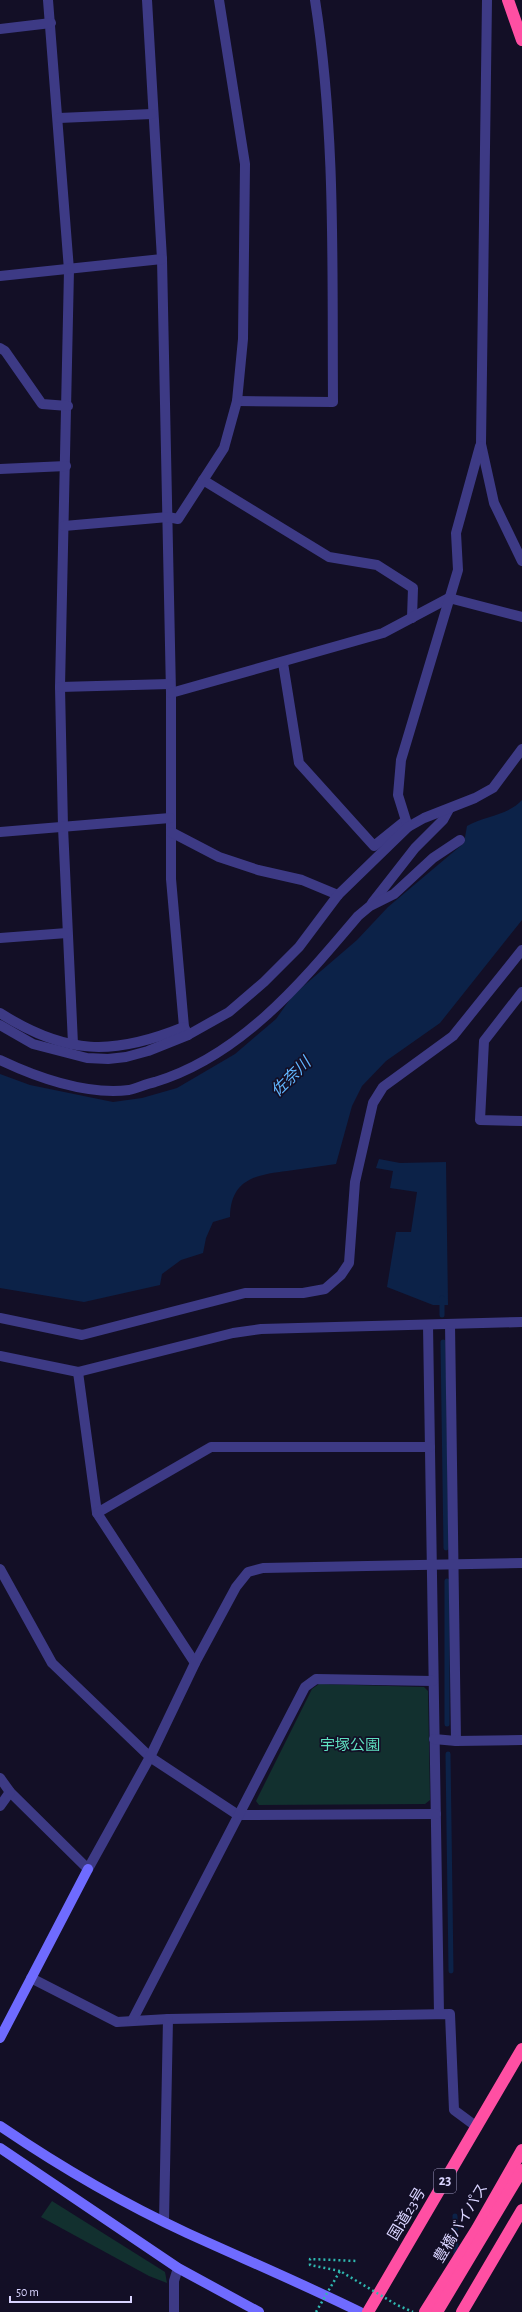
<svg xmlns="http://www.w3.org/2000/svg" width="522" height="2312" viewBox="0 0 522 2312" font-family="'Alegreya Sans','Noto Sans JP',sans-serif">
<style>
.green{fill:#12302f}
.water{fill:#0c2248}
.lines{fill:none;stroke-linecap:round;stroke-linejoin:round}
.stream{stroke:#0c2248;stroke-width:5}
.path{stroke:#2fb8b0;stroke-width:2.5;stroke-dasharray:2 3;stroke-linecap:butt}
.street{stroke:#3d3a85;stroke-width:10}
.secondary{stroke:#6f6bff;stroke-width:10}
.highway{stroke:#ff4fa3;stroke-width:12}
.path-bridge{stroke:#2fb8b0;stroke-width:2.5;stroke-dasharray:2 3;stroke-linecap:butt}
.labels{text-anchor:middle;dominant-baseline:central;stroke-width:3.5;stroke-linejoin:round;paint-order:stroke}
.shield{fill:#130f26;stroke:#9e99be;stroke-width:1}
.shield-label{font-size:14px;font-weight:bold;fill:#d9d4ff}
.park-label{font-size:15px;fill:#5fe0c0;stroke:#130f26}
.street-label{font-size:15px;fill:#d9d4ff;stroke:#130f26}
.water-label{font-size:16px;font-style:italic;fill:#62b6ff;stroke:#130f26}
</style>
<rect width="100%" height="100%" fill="#130f26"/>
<g class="green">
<path d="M319,1684L424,1687L428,1691L430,1800L425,1804L259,1805L256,1801L312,1689Z"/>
<path d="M52,2201L165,2272L167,2283L149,2276L41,2217Z"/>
</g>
<g class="water">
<path d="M522,800V920L440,1023L386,1061L362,1086L352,1106L336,1164C320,1166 303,1169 287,1171C255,1175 231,1179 230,1217L213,1222L206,1238L203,1253L181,1260L162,1274L160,1285L84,1302L0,1288V1074L30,1085L113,1102L142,1098L177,1088L235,1054L276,1019L293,995L357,940L388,907L464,843L467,826C484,816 509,815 522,800Z"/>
<path d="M379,1159L400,1163L446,1162L448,1305H433L387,1287L396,1232H411L417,1192L390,1188L393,1171L376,1168Z"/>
</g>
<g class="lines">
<g class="stream">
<path d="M442,1298V1315"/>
<path d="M443,1342L446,1548"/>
<path d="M447,1581V1724"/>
<path d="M448,1754L451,1971"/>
<path d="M455,2216L456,2257"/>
</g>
<path class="path" d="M340,2271L310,2265V2259L357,2261"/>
<g class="street">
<path d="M48,0L69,270L60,687L63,827L73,1044"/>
<path d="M147,0L162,259L171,693V879L184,1027L188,1035"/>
<path d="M487,0L481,444L494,503L522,561"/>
<path d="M0,29L51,23"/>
<path d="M59,118L152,114"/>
<path d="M0,276L162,259"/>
<path d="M0,348L5,351L42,404L68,406"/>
<path d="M237,401L333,402C332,268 336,133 315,0"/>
<path d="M0,469L66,466"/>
<path d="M203,480L329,557L377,565L413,588L412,618"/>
<path d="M64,526L168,517L178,519L224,448L237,401L243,339L245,164L219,0"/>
<path d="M283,663L299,763L374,846L405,821"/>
<path d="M60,687L170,684"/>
<path d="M171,693L383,633L449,598L522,617"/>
<path d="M408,827L398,795L401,760L458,570L456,533L480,446"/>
<path d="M0,832L170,818"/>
<path d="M171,832L219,857L258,870L302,880L338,895"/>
<path d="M372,903L415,848L443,820L449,809"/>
<path d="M0,938L67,933"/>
<path d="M522,992L484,1041L480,1120L522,1121"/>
<path d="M0,1013C66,1055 113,1056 184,1027"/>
<path d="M0,1025L33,1044L87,1058L108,1059L126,1057L148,1051L188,1035L229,1012L264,982L299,947L338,895L408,827L424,818L475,798L493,788L522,749"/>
<path d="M0,1060C38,1078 86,1095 129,1090C137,1088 146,1084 155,1082C241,1056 302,982 358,916L370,906L394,894L433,858L460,840"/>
<path d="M0,1318L82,1335L245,1293H303L325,1289L341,1275L349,1263L355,1182L373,1103L383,1087L453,1036L522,950"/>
<path d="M450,1324L456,1741"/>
<path d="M428,1325L439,2014"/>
<path d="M0,1356L78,1372L233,1333L261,1329L522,1322"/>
<path d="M78,1372L97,1513L195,1663"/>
<path d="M97,1513L211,1447H430"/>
<path d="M0,1569L52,1663L150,1757L238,1815L436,1814"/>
<path d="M434,1739L456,1741L522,1740"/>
<path d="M0,1778L10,1792L88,1869L150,1757L195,1663L236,1587L248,1572L263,1568L522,1563"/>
<path d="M0,1806L10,1792"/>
<path d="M31,1978L117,2022L168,2019L450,2014L454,2110L477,2127"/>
<path d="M132,2021L305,1687L316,1679L433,1681"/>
<path d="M164,2221L168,2019"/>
<path d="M174,2312V2281L178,2268"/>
</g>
<g class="secondary">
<path d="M0,2038L88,1869"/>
<path d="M0,2126C59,2166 122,2203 187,2233C244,2259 303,2284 360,2312"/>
<path d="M0,2148L178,2268L259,2312"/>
</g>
<g class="highway">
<path d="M508,0L522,40"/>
<path d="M368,2312L522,2049"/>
<path d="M425,2312L477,2229L522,2150"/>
<path d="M437,2312L522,2170"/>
<path d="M462,2312L522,2210"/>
</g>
<path class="path-bridge" d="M316,2312L340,2271L397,2305L413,2312"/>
</g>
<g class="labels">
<rect class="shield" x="434" y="2169" width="22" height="24" rx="3"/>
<g class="shield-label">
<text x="445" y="2181">23</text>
</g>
<g class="park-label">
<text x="350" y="1745">宇塚公園</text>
</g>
<g class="street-label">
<text transform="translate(407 2214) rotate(-59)">国道23号</text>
<text transform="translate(461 2223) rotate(-59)">豊橋バイパス</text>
</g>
<g class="water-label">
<text transform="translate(291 1077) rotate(-45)">佐奈川</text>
</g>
</g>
<path d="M10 2296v6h121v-6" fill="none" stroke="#d9d4ff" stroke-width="2"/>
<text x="16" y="2296" font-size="12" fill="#d9d4ff" stroke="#130f26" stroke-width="3" paint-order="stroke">50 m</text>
</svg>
